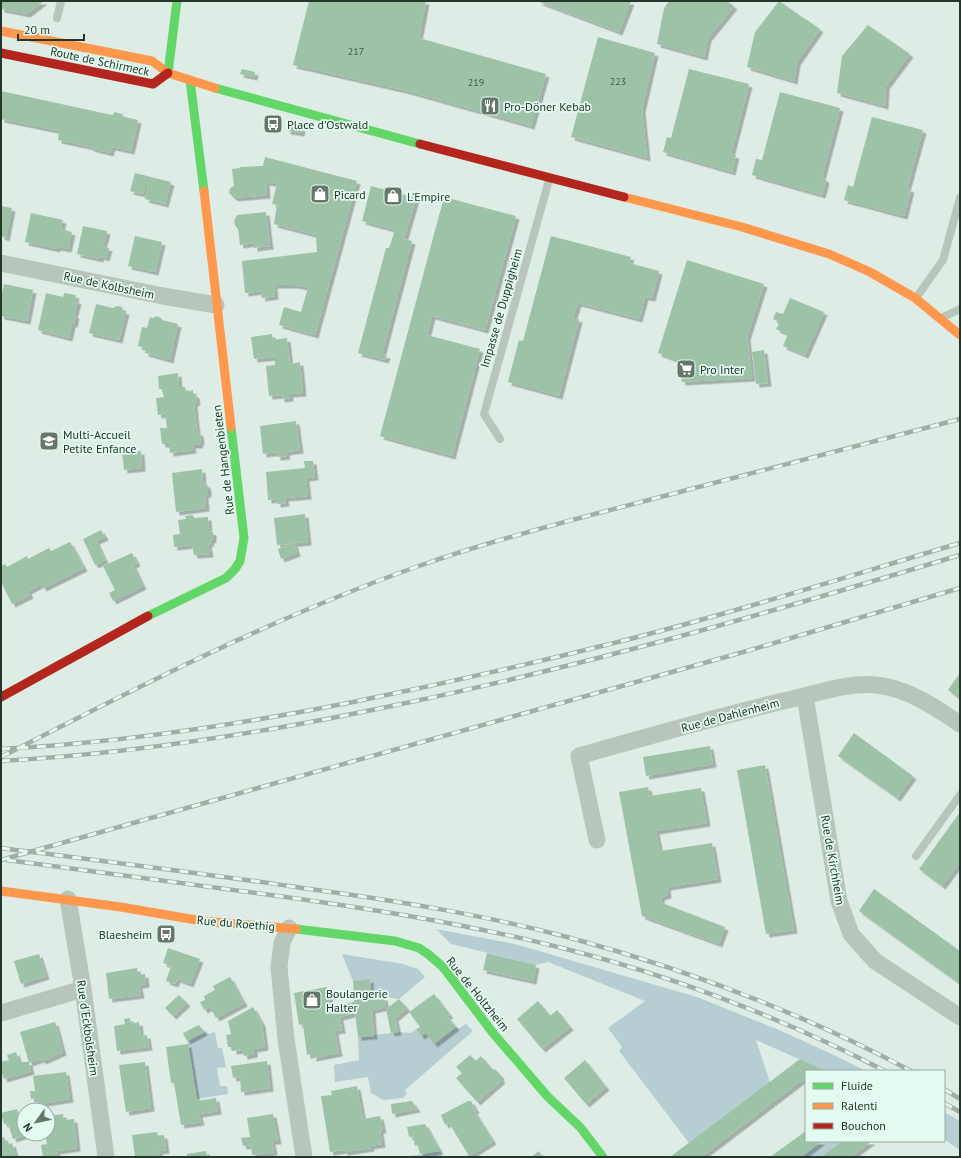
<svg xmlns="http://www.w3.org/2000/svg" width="961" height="1158" viewBox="0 0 961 1158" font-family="'PT Sans',sans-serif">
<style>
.green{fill:#b6ced2}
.building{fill:#9dc2a8;filter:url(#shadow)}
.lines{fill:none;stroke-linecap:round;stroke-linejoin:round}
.lane{stroke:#b7c5bd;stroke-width:8}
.street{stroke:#b7c5bd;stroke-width:17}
.fast{stroke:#63d668;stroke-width:9}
.slow{stroke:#ff974d;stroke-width:9}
.jam{stroke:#b3261e;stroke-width:9}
.rail-casing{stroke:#a1ada6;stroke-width:4.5}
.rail{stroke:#e3faf0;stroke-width:3;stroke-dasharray:9;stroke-linecap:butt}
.labels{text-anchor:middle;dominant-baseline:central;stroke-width:3.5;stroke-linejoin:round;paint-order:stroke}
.number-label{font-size:10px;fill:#43594a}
.street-label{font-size:12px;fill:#25362a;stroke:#e3faf0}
.poi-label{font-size:12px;fill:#25362a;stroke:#e3faf0;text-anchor:start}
</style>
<defs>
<filter id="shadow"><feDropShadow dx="3.5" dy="3.5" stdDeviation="0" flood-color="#0004"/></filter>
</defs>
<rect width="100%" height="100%" fill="#ddede5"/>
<g class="green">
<path d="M436,929L515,944L697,997L779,1030L834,1055L866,1071H826L756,1040L770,1082L689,1143L619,1051L622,1047L608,1028L645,1001L548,962L536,965L451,944Z"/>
<path d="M342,954L403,964L418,969L425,977L399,999L384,997L371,998L370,980L353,981Z"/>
<path d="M466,1024L473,1031L405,1090L407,1093L403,1098L383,1100L371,1093L368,1077L335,1082L334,1065L359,1060L358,1037L398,1032L411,1033L416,1029L421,1036L426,1033L434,1043L456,1027L458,1029Z"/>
<path d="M207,1031L208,1034L215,1032L218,1048H222L226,1067L217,1068L220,1086H227L228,1094L197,1099L187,1041Z"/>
<path d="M944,1112L960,1121V1150L944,1139Z"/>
<path d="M822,1141H842L821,1157H801Z"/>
<path d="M440,1151L443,1157H404Z"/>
</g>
<g class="building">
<path d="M1,1H44L27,14L1,9Z"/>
<path d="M309,1H426L419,38L546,74L531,126L407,91L293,65Z"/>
<path d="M537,1H631L619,32Z"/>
<path d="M669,1H727L734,6L708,38L704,57L657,44L664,8Z"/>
<path d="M779,1L820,29L797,62L794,81L747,67L755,32Z"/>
<path d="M868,25L910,54L886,86L885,106L837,93L842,56Z"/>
<path d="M598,37L655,53L642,109L647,158L571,137Z"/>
<path d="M242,69L255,72L254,77L240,74Z"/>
<path d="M689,69L749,84L731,154L736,155L732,172L663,152L667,137L671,138Z"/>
<path d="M1,91L112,115L115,112L122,114L124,117L138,120L131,151L112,147L110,153L90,148L91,147L58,140L59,131L1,119Z"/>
<path d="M780,92L840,108L822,177L826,180L822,195L752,175L756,159L762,160Z"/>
<path d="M872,117L923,130L907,188L911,189L904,216L844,200L848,185L853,187Z"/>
<path d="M289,125L302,128L301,133L287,131Z"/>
<path d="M265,157L357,181L315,335L279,325L284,307L301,312L308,288L295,285H274L275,296L262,298L261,291L245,293L242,261L317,252L316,235L274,224L277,205L272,204L277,184L266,182L267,195L235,198V197H233L229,193L230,188L234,186L232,169L240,168V167L263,166Z"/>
<path d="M135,173L171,182L165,204L145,199L148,187H145L143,194L130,191Z"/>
<path d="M371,186L416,198L404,239L412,241L382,354L387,355L385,360L358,353L386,248H389L395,230L362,221Z"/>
<path d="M444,197L516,216L485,330L432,316L427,335L480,349L452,456L380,436Z"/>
<path d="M1,206L12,208L6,238L1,236Z"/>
<path d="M266,212L270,246L254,248V243L240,245L238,229L235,225L234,221L237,215Z"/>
<path d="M31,213L63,220L61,229L72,232L68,249L57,247V249L25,242Z"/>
<path d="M83,226L107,231L103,246L109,248L106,258L101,256L100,259L77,254Z"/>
<path d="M135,236L162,242L155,272L128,266Z"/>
<path d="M551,236L631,257L629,263L659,271L652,298L645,297L639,319L578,303L573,318L579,319L559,396L508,382L519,340L523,341Z"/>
<path d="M687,260L764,284L747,337L752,378L682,382L679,361L658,353Z"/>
<path d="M4,284L33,290L27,321L1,316V297Z"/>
<path d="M46,293L63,297L64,293L76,295L75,300L78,301L74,315H76L74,324H72L69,338L38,330Z"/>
<path d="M790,298L824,312L805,355L783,346L788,334L776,329L780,322L773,319L776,312L783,314Z"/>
<path d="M96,304L113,308L117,306L122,307L123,311H126L119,340L89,333Z"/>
<path d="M156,316L161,318L162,320L178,324L170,360L145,353L146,348L138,346L142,327L147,328L150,317L153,318Z"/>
<path d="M272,334L273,340L287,338L290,364L300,362L303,393L290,394V398L281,399V395L269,396L266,366L275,365V357L254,359L251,337Z"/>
<path d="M764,350L768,383L756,384L752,352Z"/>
<path d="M178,373L179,387H185L186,392L193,390V393L196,395L197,401L194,404L197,431L200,433L201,440L199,445H192L193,450L170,453L169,444H162L160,428H167L165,414L158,415L156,398L164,397L162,389H159L158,376Z"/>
<path d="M296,421L300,450L286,452L287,456L277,457V452L263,454L260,426Z"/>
<path d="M141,451L142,468L124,470L122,453Z"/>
<path d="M304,461H313L315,477L306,478L308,496L285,498L286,503L277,504V499L268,500L266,472L305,468Z"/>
<path d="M202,469L203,482L207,485L208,489V493L205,495L206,508L176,512L172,473Z"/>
<path d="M305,514L308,542L277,545L274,518Z"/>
<path d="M193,515L194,518L208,517L209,531L213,532V539L210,541L211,543L208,544L210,554L194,555L192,545L174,547L173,535L180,534L178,520L186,519L185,516Z"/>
<path d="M101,530L105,537L96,541L105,560L95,565L83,539Z"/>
<path d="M70,542L84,568L43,588L41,584L28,591L30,595L12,604L1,582V566L5,564L7,567L27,556L28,559L49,548L51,551Z"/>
<path d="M294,543L297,553L281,559L278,549Z"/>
<path d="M132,553L137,563L133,565L143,586L113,601L109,593L115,590L103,566Z"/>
<path d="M960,673V699L948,690Z"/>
<path d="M854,733L913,776L897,798L838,756Z"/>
<path d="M710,746L713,764L646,776L643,757Z"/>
<path d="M765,765L794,930L766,934L737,770Z"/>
<path d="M648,787L650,796L701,788L707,823L656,831L660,851L712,843L718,879L667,887L668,895L661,897L662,903L725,927L719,944L642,916L619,792Z"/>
<path d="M960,812V862L942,886L919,869Z"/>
<path d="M874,889L960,951V984L859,911Z"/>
<path d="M168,948L200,959L190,984L177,979L175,984L166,981L171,966L163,963Z"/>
<path d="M487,953L536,965L533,981L483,970Z"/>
<path d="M39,954L46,976L21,984L14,961Z"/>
<path d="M137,968L138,975L145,974L146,984L139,985L141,995L109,999L106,973Z"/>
<path d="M230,977L244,1003L216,1018L210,1007L204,1010L200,1002L205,1000L204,996L215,990L213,986Z"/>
<path d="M370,979L371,998L384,997L386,1007L372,1010L374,1036L358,1037L355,1013L340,1017L342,1030L335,1031L339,1053L313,1058V1054L307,1055L303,1024L299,1025L294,993L327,987L331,1007L354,1002L353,981Z"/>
<path d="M434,994L450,1015L447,1016L456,1027L434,1044L426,1033L421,1036L416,1029L420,1027L409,1012Z"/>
<path d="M179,995L187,1003L173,1016L165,1008Z"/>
<path d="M399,999L407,1008L395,1018L398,1032L391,1033L386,1009Z"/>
<path d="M538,1001L550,1016L557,1010L570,1027L542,1049L517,1019Z"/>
<path d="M253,1007L262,1023L265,1047L254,1049V1054L244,1056L243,1050L233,1051V1047H228L226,1035L231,1034L228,1021Z"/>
<path d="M130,1018L131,1024L139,1022L141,1036L147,1035L149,1047L117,1051L114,1026L125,1024L124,1019Z"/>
<path d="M55,1022L63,1052L43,1061L41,1059L29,1063L20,1032Z"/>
<path d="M199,1025L204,1032L187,1041L183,1033Z"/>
<path d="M188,1044L197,1101L216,1098L218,1111L199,1114L201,1122L181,1125L174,1083H171L166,1047Z"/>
<path d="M16,1052L19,1062H29L31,1071L4,1079L1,1070V1062L9,1060L7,1055Z"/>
<path d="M470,1055L476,1061L481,1056L493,1070L495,1069L501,1076L500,1078L502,1080L477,1102L456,1078L462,1073L456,1067Z"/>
<path d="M800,1059L826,1071H806V1082L802,1080L701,1157H670Z"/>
<path d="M585,1060L606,1087L586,1104L564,1078Z"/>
<path d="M267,1061L270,1088L241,1092L240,1077L233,1078L231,1066Z"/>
<path d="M145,1062L151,1108L126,1112L119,1065Z"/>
<path d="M66,1072L70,1099L38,1104L37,1098L31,1099L30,1091H35L33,1076Z"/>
<path d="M357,1086L363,1119L380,1116L383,1130H380L382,1144L370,1146L371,1148L344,1152V1150L330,1152L321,1096L332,1095L331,1091Z"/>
<path d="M412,1101L417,1109L392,1114L391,1104Z"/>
<path d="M468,1101H471L476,1110L474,1111L493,1141L469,1156L449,1123L445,1125L441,1115Z"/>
<path d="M17,1109L21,1119L24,1118V1134H29L13,1139L8,1123L4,1124L1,1113Z"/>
<path d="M63,1114L64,1120L74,1119L77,1148L56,1151L57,1157H43L41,1145L47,1144L45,1134H48V1122H50L49,1116Z"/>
<path d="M273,1114L278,1141H272L274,1152L252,1155L251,1145L243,1146L241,1138L250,1137L247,1118Z"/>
<path d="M425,1124L440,1151L420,1154L418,1145L415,1146L413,1136L409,1137L407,1127Z"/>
<path d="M806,1131V1141H822L801,1157H770Z"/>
<path d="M157,1132L158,1136L164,1135L166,1150L159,1151L160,1157H135L132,1135Z"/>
<path d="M4,1137L7,1145L12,1143L16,1157H1V1138Z"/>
<path d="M842,1141H872L850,1157H821Z"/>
<path d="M206,1151L207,1157H187V1154Z"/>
<path d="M539,1151L542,1157H531Z"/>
</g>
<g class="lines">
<g class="lane">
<path d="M57,18L61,1"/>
<path d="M916,298L943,260L960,198"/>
<path d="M941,318L960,309"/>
<path d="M500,439L484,414L549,180"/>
<path d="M916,856L960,795"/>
</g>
<g class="street">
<path d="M1,263L163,296L216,305"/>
<path d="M805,696L839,901L851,934L875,961L960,1017"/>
<path d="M597,840L579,756C650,736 721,715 792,699C819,693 848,682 876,685C907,688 935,707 960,724"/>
<path d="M68,899L83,989L106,1157"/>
<path d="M289,928L282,943L279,967L286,1039L304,1157"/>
<path d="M1,1013L83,989"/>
</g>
<g class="fast">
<path d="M168,73L177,1"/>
<path d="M190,80L204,191"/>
<path d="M215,88L420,144"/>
<path d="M148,616L226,578L235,569L240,561L244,538L231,427"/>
<path d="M296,929L395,941L419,948L428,954L443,967L493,1033L548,1097L580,1127L603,1157"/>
</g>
<g class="slow">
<path d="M1,31L152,61L168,73L215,88"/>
<path d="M204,191L231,427"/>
<path d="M624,197L742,227L829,254L870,272L915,298L960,335"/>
<path d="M1,891L121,907L202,921L296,929"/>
</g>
<g class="jam">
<path d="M1,53L153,84L168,73"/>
<path d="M420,144L624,197"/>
<path d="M1,697L148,616"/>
</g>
<defs>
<g id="rail">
<path d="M1,749C119,743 237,725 353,702C442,684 530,664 618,642C733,613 846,577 960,543"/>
<path d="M1,757C136,688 272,618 416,567C504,536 596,514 687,490C778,467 869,443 960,419"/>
<path d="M1,761C129,754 256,734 382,708C578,668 769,613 960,555"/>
<path d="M1,848C101,861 202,873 302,888C391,900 480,914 567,937C686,969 802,1013 911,1071"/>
<path d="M1,860L747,651L960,588"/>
<path d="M7,860C90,871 173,882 256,893C360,907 464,923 566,949C676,977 784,1019 885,1071"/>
<path d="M944,1089L960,1099"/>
<path d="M944,1103L960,1112"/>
</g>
</defs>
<use href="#rail" class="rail-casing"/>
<use href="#rail" class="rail"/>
</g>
<defs>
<symbol id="restaurant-square" viewBox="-11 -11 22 22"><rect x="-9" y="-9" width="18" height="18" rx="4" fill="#65766b" stroke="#e3faf0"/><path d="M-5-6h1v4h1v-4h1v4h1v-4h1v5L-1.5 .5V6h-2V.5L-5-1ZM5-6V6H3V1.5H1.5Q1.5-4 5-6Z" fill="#fff"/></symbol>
<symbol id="bus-square" viewBox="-11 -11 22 22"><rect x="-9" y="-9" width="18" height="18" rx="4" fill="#65766b" stroke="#e3faf0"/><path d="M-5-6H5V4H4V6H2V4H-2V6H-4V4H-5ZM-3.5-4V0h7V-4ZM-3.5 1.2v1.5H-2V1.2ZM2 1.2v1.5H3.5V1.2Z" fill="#fff"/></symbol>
<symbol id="shop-square" viewBox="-11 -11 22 22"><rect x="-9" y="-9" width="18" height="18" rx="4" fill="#65766b" stroke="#e3faf0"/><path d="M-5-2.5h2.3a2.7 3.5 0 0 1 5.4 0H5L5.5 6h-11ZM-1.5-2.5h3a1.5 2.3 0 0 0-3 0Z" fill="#fff"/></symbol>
<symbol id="supermarket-square" viewBox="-11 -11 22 22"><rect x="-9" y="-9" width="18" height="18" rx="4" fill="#65766b" stroke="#e3faf0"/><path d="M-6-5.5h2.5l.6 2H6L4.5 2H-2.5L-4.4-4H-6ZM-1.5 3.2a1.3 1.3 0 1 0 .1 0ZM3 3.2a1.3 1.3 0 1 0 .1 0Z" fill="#fff"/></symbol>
<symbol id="school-square" viewBox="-11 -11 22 22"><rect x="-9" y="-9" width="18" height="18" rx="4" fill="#65766b" stroke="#e3faf0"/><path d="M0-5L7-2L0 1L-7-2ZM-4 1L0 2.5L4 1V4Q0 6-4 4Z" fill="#fff"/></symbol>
</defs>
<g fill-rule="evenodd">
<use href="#restaurant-square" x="479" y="95" width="22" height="22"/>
<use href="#bus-square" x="262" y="113" width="22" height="22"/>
<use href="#shop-square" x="309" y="183" width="22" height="22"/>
<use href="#shop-square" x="382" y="185" width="22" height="22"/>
<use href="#supermarket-square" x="675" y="358" width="22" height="22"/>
<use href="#school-square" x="38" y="430" width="22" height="22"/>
<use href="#bus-square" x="155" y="923" width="22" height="22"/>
<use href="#shop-square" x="301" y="989" width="22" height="22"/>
</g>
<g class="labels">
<g class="number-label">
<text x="356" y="51">217</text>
<text x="618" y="81">223</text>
<text x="476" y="82">219</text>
</g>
<g class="street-label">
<text transform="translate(100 61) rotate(12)">Route de Schirmeck</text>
<text transform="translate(109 285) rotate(12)">Rue de Kolbsheim</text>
<text transform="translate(501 308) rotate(-74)">Impasse de Duppigheim</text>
<text transform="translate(223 460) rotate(-97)">Rue de Hangenbieten</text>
<text transform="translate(730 715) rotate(-15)">Rue de Dahlenheim</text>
<text transform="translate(833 860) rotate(80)">Rue de Kirchheim</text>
<text transform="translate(236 923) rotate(5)">Rue du Roethig</text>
<text transform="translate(478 994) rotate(51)">Rue de Holtzheim</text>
<text transform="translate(88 1028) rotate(82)">Rue d'Eckbolsheim</text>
</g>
<g class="poi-label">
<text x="504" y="106">Pro-Döner Kebab</text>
<text x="287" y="124">Place d'Ostwald</text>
<text x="334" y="194">Picard</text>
<text x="407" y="196">L'Empire</text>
<text x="700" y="369">Pro Inter</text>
<text x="63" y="434">Multi-Accueil<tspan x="63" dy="14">Petite Enfance</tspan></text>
<text x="152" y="934" text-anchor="end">Blaesheim</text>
<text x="326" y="993">Boulangerie<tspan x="326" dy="14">Halter</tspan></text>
</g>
</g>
<rect width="961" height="1158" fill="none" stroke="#25362a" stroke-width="4"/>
<rect x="805" y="1070" width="140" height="72" fill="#e3faf0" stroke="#97aca1"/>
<rect x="813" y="1083" width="20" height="6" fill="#63d668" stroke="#97aca1"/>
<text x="841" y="1090" font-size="12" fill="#25362a">Fluide</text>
<rect x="813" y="1103" width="20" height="6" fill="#ff974d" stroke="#97aca1"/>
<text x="841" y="1110" font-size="12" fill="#25362a">Ralenti</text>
<rect x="813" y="1123" width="20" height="6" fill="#b3261e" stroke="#97aca1"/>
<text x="841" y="1130" font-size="12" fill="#25362a">Bouchon</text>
<g transform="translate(36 1122) rotate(237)"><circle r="19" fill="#e3faf0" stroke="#97aca1"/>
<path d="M0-3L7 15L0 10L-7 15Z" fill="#65766b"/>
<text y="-6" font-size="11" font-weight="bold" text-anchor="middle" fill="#25362a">N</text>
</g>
<path d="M18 34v6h66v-6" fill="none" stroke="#25362a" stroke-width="2"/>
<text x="24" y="34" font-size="12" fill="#25362a" stroke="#e3faf0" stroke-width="3" paint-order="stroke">20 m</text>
</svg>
